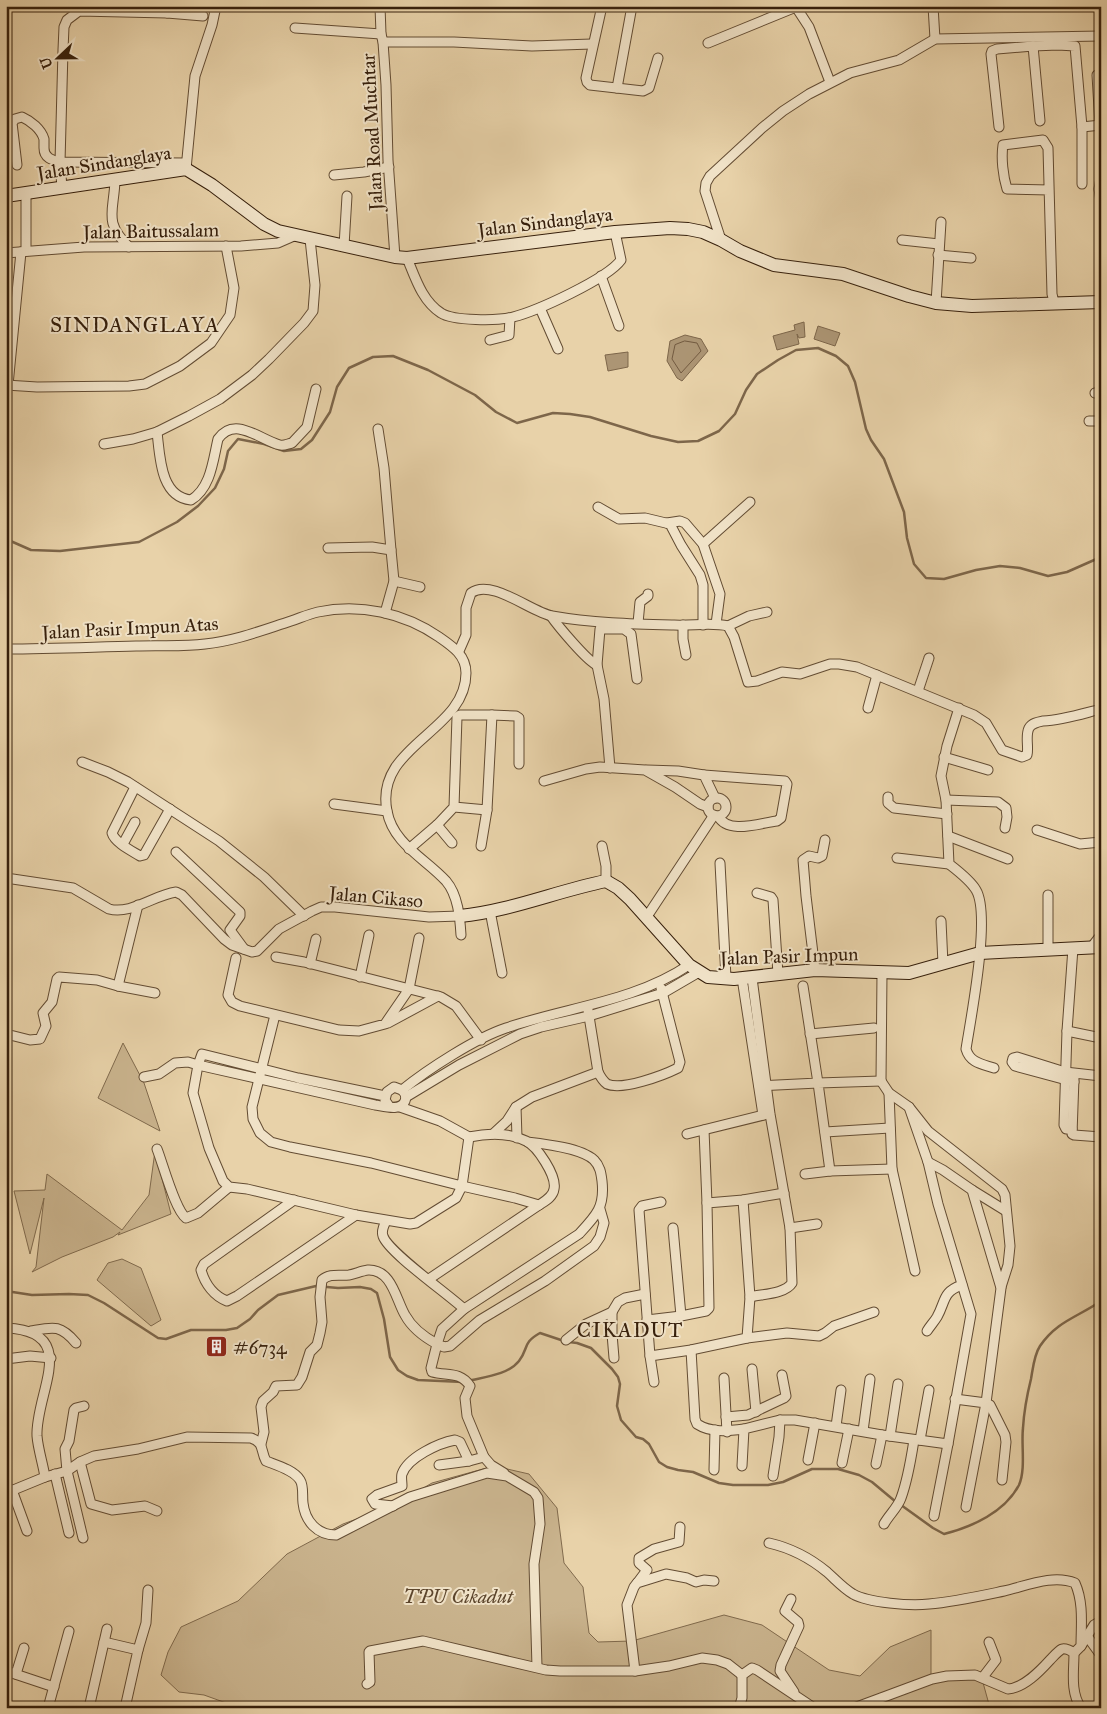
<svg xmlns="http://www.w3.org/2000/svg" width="1107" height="1714" viewBox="0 0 1107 1714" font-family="'IM FELL Great Primer',serif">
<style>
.green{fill:#cab48e;stroke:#806a4d}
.water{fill:#ac9574;stroke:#7d664a}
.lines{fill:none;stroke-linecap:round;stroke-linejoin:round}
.shore{stroke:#725a40;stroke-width:1}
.stream{stroke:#7d664a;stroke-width:2.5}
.street-casing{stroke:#634c33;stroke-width:11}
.secondary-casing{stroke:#37200c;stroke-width:14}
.street{stroke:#f0e2c7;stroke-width:9}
.secondary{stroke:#f0e2c7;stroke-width:12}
.labels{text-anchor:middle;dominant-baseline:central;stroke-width:4;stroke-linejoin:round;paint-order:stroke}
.street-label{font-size:19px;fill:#37200c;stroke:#f0e2c7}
.poi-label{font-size:19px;fill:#37200c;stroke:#f0e2c7;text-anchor:start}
.park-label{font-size:19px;font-style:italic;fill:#5c452c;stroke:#f0e2c7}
.quarter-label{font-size:21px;letter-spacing:1px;fill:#37200c;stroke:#f0e2c7}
</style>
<rect width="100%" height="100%" fill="#e8d2a9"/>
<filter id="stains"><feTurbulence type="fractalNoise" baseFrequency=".004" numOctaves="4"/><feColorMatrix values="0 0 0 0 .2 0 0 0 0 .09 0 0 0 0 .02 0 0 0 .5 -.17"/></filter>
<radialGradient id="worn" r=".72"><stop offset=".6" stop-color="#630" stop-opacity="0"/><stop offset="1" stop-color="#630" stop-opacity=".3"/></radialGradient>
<g class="green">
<path d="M123,1043L144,1083L160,1131L98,1098Z"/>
<path d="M155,1151L171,1214L118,1235L120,1232L113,1237L62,1257L32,1272L36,1267L44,1198L30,1254L14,1191L45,1190L47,1174L122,1230L149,1195Z"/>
<path d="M122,1259L141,1268L161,1320L151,1326L97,1280L108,1263Z"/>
<path d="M494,1466L529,1474L557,1508L564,1563L583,1587L589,1633L598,1642L632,1641L724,1615L762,1625L829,1670L860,1676L890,1647L931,1630V1680L982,1679L990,1708H229V1704L204,1695L179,1692L161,1675L168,1652L181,1627L238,1601L287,1554L343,1524L392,1506L432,1483Z"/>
</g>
<g class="water">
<path d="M804,322L805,337L799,338L797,334L799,344L777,350L773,336L795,330L794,325Z"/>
<path d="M818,326L840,333L835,346L814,339Z"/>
<path d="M685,335L701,339L708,351L682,381L677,378L667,361L670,341Z"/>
<path d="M628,352V367L608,371L605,355Z"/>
</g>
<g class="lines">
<path class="shore" d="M685,341L697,343L701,351L681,373L672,359L675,345Z"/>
<g class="stream">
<path d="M6,539L31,550L60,551L139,542L177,522L198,506L215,488L224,469L228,451L238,439L264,444L284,451L301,449L312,440L330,412L337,387L349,368L373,357L393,356L428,370L475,395L496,412L517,423L553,413L570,414L590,417L651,436L678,442L698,441L719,431L735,414L746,390L757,374L778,360L796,350L818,348L836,356L848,366L855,382L866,429L871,440L884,459L904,512L907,538L914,564L926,578L944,579L976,570L1000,566L1020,568L1048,576L1067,572L1101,557"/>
<path d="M6,1291L32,1295L69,1294L88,1295L104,1303L158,1338L166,1339L191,1330H226L237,1328L250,1319L258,1310L278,1295L316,1286L338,1288L360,1287L371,1289L377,1293L384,1319L390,1357L398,1370L407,1376L418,1380L463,1382"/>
<path d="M569,1342L577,1343L591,1348L612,1369L618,1377L620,1384L617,1406L621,1420L636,1437L643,1439L649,1444L659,1462L667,1467L678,1470L693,1472L719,1483L733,1485H768L783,1482L812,1469H838L859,1475L872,1482L896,1502"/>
<path d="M468,1381C484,1377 508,1375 519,1361C529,1348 522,1343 540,1333L564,1341"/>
<path d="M901,1505L933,1528L944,1534C972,1527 1005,1512 1019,1485C1026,1469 1021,1444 1023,1428C1024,1411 1027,1395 1031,1379C1033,1368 1034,1355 1040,1346C1057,1321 1078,1317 1101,1301"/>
<path d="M1088,1708L1101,1705"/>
</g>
<defs>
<g id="street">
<path d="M380,6L381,34L383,42L386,85L388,160L395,257"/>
<path d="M602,6L586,78L587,82L590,85L643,91L649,88L658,58"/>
<path d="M933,6L935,39"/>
<path d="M167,13L203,16"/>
<path d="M295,28L381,34"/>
<path d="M383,42H454L532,46L592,44"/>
<path d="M708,43L796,7L809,27L830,82"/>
<path d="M1033,46L1058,45L1075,46L1082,127V184"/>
<path d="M1097,75L1100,125"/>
<path d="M617,88L632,6"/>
<path d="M999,127L991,54L992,51L997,49L1033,46L1040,121"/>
<path d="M1082,127L1101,125"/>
<path d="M17,165L12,123L15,119L22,117C31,121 41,129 44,139C44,141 44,146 44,148C44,158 52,160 60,162L185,163"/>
<path d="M186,169L195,76L212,25L216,6"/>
<path d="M334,175L364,172L389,167"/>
<path d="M1101,178L1099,189L1101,202"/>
<path d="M115,180C114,212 103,222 129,247"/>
<path d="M62,188L60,162L63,50L64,27L67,20L79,11L167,13L166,6"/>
<path d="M1049,190L1007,189C1003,176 1001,158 1003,145L1043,140L1048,148L1052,294L1054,302"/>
<path d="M26,194V251"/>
<path d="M721,240L705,191L706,183L710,176L762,128L783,111L809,94L850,73L899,60L935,39L1101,36"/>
<path d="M902,240L939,244"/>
<path d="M344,246L347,196"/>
<path d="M6,253L84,247L241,246L278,243L294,236"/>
<path d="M938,255L971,258"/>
<path d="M407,258C415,277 422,301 441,313C453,321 498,321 513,317C537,311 607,279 621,260L615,232"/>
<path d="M601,276L619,326"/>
<path d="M936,303L941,222"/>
<path d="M540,308L558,349"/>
<path d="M490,340L509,335L510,318"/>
<path d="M6,385L37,387L129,386L145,384L180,366L211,343L230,315L234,288L226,246"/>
<path d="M8,385L21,252"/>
<path d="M1095,393L1101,392"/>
<path d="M1089,421H1101"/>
<path d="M378,429L384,468L391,550"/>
<path d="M157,432C160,456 160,497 191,500C211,488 213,460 218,439C235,415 260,440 280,445C284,446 287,444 292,443L307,427L316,389"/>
<path d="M104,444L133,439L157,432L189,416L220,399L252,375L269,359L304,323L313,311L315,285L310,239"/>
<path d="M598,507L619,519L645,518L670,524L681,545L700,575L703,585V625"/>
<path d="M667,523L680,521L685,523L703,544L720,594L716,624"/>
<path d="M703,544L750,502"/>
<path d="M328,548L372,547L391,550L394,581L385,613"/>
<path d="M394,581L420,587"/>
<path d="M551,616C558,626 587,661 597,665"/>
<path d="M638,623L640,602L648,596V594"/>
<path d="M683,625V639L686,655"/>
<path d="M728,626L749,616L767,612"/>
<path d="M6,649C50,649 93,647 136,646C159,645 182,647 205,644C235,641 263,630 291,621C300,618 309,614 318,612C360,603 404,613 439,637C452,646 466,655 466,673C466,732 374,745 387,811C393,844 425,858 446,881C458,895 460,918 461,935"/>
<path d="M459,651L466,635V608L471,593C491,578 531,612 552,616C591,623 635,624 674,625C692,626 711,622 728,626L734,637L748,682L757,681L782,672L800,674L830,664H839L857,667L974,715L986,723L1002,750L1022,757L1027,755C1029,747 1025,736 1029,728C1032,723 1038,722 1043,721C1063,720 1081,714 1101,709"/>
<path d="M918,691L929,658"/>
<path d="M868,708L877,675"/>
<path d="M959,708L947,746L941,776L946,800L949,864C958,871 970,880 976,890C991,915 971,1017 966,1049C970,1063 982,1064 994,1068"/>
<path d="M492,715L516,716L519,718V764"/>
<path d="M944,757L988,770"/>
<path d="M82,762L108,772L128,782L219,841L264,877L304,916"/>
<path d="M610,768L604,699L597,665L600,629H624L631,634L637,679"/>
<path d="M647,770L678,771L704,775L715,798"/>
<path d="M704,775L785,781L787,784L781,818L777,821C760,823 728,835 718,816"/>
<path d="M544,781L586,769L600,767L645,770L675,787L700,804L708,807"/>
<path d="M135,787L112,833C115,843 132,851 140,856L144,855L170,809"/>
<path d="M888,797V803L894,808L947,814"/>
<circle cx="717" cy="807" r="9"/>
<path d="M946,800L998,802L1006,808L1007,817L1005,828"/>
<path d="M334,804L387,811"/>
<path d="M437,825L452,843"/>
<path d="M1037,830L1080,844L1101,842"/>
<path d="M948,836L1008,859"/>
<path d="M123,844L135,822"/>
<path d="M481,846L487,810"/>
<path d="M602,846L606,866V881"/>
<path d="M409,849L437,825L454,807L487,810L492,715H460L457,717L454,807"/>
<path d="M176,852L240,912V916L230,930L244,949"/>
<path d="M897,858L949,864"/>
<path d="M720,863L726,978"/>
<path d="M6,878L73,888L109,909C131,915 154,895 176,892L182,895L224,939L232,945L252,952L257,951L279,929L312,911L321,907H335L429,917L460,916"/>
<path d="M757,893L771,897L773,900L778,974"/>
<path d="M490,911L502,973"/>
<path d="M646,918L714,815"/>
<path d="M941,921L943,964"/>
<path d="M1094,947V944L1101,935"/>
<path d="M1048,949V895"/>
<path d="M276,957L304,962L441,997L456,1006L481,1040"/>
<path d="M236,958L228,995L232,1002L240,1006L339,1030L359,1031L385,1024L409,989L419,938"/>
<path d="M310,964L316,939"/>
<path d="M815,970L806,896L803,860L809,856L818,858L822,856L825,840"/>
<path d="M360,977L369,935"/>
<path d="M742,978L763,1115"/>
<path d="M118,986L155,993"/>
<path d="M275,1015L252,1107L253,1119L260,1133L271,1142L290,1147L371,1163L462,1186L469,1137L440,1121L400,1107"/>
<path d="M388,1023L438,996"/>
<path d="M1067,1031L1101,1038"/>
<path d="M6,1034L30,1040L40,1039L46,1026L43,1013L52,1002L57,979L59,977L97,980L118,986L138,905"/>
<path d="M810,1034L874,1028"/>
<path d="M598,1072C600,1076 603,1081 607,1084C622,1091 664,1075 678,1068L680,1062L661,988"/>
<path d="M144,1077L159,1074L175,1063L188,1062L198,1065L193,1093L209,1148L223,1181L229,1187L247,1189L356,1215L410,1224L416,1223L456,1198L462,1186L515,1198L539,1205"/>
<path d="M1074,1078L1072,1134L1074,1135L1101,1137"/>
<path d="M881,1081L889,1093L909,1107L928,1131L1002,1189L1005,1195L1010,1246L1008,1265L1001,1287"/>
<path d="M881,1081L882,973"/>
<path d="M1074,1082L1015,1066L1012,1062L1013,1058L1017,1057L1065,1072L1101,1076"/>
<path d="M759,1086L818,1083L803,986"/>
<path d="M402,1090C428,1069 476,1038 506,1028C567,1007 634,1002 689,965"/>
<path d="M889,1093L892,1169L915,1271"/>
<path d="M385,1096L298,1078L202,1054L198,1065L375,1105C383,1106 401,1112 405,1101C407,1096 405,1093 402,1090L394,1087L387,1092L385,1100L389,1106"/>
<path d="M406,1097L459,1065L520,1034L541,1027L589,1016L663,993L699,972"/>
<path d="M516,1107L517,1138"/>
<path d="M1072,1129H1066L1064,1125L1067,1031L1073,948"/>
<path d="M704,1130L707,1203"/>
<path d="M825,1132L890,1128"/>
<path d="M493,1134L507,1121L516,1107L532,1097L598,1072L588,1010"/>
<path d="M687,1134L768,1114"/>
<path d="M528,1142C545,1144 581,1148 594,1160C600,1166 601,1173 602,1181C605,1207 596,1216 579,1234L464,1309L442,1329L437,1344L444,1347L450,1346L480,1320L545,1281L594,1246L600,1237L604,1223L600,1209"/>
<path d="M157,1149C163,1164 175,1210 186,1218L198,1213L229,1187"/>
<path d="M928,1162L943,1170L972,1190L1001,1288L986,1403L990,1405L1005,1435L1006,1442L1002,1480"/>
<path d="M830,1171L818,1083L881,1081"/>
<path d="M805,1174L830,1171L892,1169"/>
<path d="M972,1190L1006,1211"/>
<path d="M294,1200L204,1264L201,1270C205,1284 214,1296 227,1301L237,1296L356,1215"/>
<path d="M661,1202L642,1206L639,1210L650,1356L691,1350L747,1338L750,1297L743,1200"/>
<path d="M386,1221C384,1225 381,1231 383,1236C388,1252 448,1294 464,1309"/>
<path d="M673,1228L681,1316"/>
<path d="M790,1228L817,1224"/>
<path d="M429,1279L539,1205C545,1201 553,1197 554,1189C557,1176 537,1146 526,1141C508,1132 488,1133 469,1137"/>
<path d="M750,1297C762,1294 785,1294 792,1283L790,1228L770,1114L752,978"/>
<path d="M612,1312V1334L614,1358"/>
<path d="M647,1320L681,1316L706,1311L709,1308L707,1203L743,1200L784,1193"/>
<path d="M6,1328C82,1331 35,1393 37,1436C38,1449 43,1464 45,1477"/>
<path d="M31,1331C53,1327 60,1324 76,1343"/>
<path d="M927,1331C930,1326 934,1322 937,1317C946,1301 942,1292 962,1285"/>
<path d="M747,1338L787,1333L819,1336L825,1333L834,1326L874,1312"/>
<path d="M566,1340L586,1324L612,1312L618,1302L625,1298L645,1294"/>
<path d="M691,1350L695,1419L697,1424C711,1433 728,1431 744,1429"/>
<path d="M650,1356L654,1382"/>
<path d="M6,1359L30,1356L51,1358"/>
<path d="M752,1369L756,1412"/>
<path d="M724,1378L727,1432"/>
<path d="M955,1399L986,1403L966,1507"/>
<path d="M726,1417L748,1415L784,1398L786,1396L782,1375"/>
<path d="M836,1426L841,1390"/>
<path d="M863,1431L870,1379"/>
<path d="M890,1436L898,1384"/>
<path d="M920,1440L929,1390"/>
<path d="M261,1444L264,1432L261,1407L263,1401L273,1392L276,1386L297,1385L302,1377L310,1352L317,1345L320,1333L322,1322L320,1297L322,1280C330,1273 339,1276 349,1275C355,1274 361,1271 368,1270C392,1269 396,1300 405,1315C412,1328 424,1337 437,1344L431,1368L432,1372C447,1376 460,1371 470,1386L465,1398L467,1416L484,1457L491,1465L504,1473"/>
<path d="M808,1460L815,1423"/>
<path d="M80,1462L91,1504L112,1510L145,1506L157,1511"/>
<path d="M842,1463L849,1429"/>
<path d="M876,1464L882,1435"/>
<path d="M439,1465L469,1461"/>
<path d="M742,1466L744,1429L780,1420H795L882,1435L948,1444L971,1314L938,1204L928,1162L909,1107"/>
<path d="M714,1470L715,1430"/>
<path d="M55,1474L69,1533"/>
<path d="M773,1476L779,1437L780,1420"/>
<path d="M12,1490L27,1531"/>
<path d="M6,1493L45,1477L67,1471L80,1462L94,1456L138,1449L187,1437L251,1438C265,1443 260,1450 266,1461C276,1465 294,1470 300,1480C304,1486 302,1496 303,1503C305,1521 317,1535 336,1535L410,1497L487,1473L507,1476L534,1492L538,1498L540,1524L534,1564L537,1667"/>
<path d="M393,1506L375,1504L372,1499L377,1495L402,1486C402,1482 401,1477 402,1474C408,1457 439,1443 455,1440L460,1442L469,1461L484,1457"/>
<path d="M934,1516L948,1444"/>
<path d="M884,1524C889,1515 898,1507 901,1498C908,1479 911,1459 914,1440"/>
<path d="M83,1538L67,1471L65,1449L69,1441L74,1410L76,1408L84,1406"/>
<path d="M769,1543C791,1548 810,1558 827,1572C836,1580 843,1588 853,1594C869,1603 910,1606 929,1604C953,1602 980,1596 1004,1591C1026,1586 1053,1574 1075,1583C1084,1603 1081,1626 1081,1646L1074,1653"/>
<path d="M638,1582L647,1570L639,1563V1558L654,1549L679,1542L680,1527"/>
<path d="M791,1599L785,1611L798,1622L799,1626L781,1665L780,1671L794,1692"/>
<path d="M1087,1636L1100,1654"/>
<path d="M104,1642L138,1650L125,1708"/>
<path d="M1081,1646L1094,1625L1101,1621"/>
<path d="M138,1650L146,1623L148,1590"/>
<path d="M6,1671L54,1687"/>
<path d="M635,1671L627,1605L634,1587L637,1583L666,1574L687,1578L696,1582L704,1580L714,1581"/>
<path d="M16,1674L24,1648"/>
<path d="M983,1677L996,1660L989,1642"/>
<path d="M367,1684L370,1682L369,1652L370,1651L423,1641L546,1670L560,1671H635L669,1666L702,1658L717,1660L728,1664L742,1675"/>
<path d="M48,1708L69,1631"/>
<path d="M89,1708L107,1629"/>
<path d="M739,1708L742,1698V1675L752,1668L757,1670L814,1708"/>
<path d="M854,1708L932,1679L947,1676L975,1675L1008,1689C1024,1688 1040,1671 1050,1660C1053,1657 1058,1651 1062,1649C1066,1648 1071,1651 1074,1653C1074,1671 1070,1692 1081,1708"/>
</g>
<g id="secondary">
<path d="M6,196L186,169L212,185L264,224L278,231L395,257L407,258L615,232L670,228L688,229L703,232L721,240L740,251L774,265L843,274L909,296L936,303L972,306L1101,302"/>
<path d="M460,916C510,911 557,891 606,881L618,888L630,899L689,965L708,977L734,979L815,970L909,973L980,953L1101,947"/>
</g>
</defs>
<use href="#street" class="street-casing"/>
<use href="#secondary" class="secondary-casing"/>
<use href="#street" class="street"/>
<use href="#secondary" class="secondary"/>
</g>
<defs>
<symbol id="building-square" viewBox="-11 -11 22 22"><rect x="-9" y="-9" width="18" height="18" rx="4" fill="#8f2418" stroke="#f0e2c7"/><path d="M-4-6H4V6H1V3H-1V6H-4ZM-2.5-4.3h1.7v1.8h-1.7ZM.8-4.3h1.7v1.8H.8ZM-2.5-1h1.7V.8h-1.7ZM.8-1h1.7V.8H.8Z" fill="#fff"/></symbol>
</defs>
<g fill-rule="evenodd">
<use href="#building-square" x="204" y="1334" width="25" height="25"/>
</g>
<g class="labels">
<g class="street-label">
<text transform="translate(372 132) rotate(-93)">Jalan Road Muchtar</text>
<text transform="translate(104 163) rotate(-9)">Jalan Sindanglaya</text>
<text transform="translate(545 222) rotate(-7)">Jalan Sindanglaya</text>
<text transform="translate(151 231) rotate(-1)">Jalan Baitussalam</text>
<text transform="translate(130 628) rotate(-3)">Jalan Pasir Impun Atas</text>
<text transform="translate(376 897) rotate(5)">Jalan Cikaso</text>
<text transform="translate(789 956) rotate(-2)">Jalan Pasir Impun</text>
</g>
<g class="poi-label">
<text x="233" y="1347">#6734</text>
</g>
<g class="park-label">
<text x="458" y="1596">TPU Cikadut</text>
</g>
<g class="quarter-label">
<text x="135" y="325">SINDANGLAYA</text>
<text x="630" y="1330">CIKADUT</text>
</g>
</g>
<rect width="1107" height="1714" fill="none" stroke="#e8d2a9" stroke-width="25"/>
<rect x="8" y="8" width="1092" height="1699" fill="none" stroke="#37200c" stroke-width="2.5"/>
<rect x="12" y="12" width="1082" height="1689" fill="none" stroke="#37200c"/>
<g transform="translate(58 58) rotate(248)" stroke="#f0e2c7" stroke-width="4" paint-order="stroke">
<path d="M0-4L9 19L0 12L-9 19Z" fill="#37200c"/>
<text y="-8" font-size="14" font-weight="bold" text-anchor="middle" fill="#37200c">U</text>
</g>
<rect width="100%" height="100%" filter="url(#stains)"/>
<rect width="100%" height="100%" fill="url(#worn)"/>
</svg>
